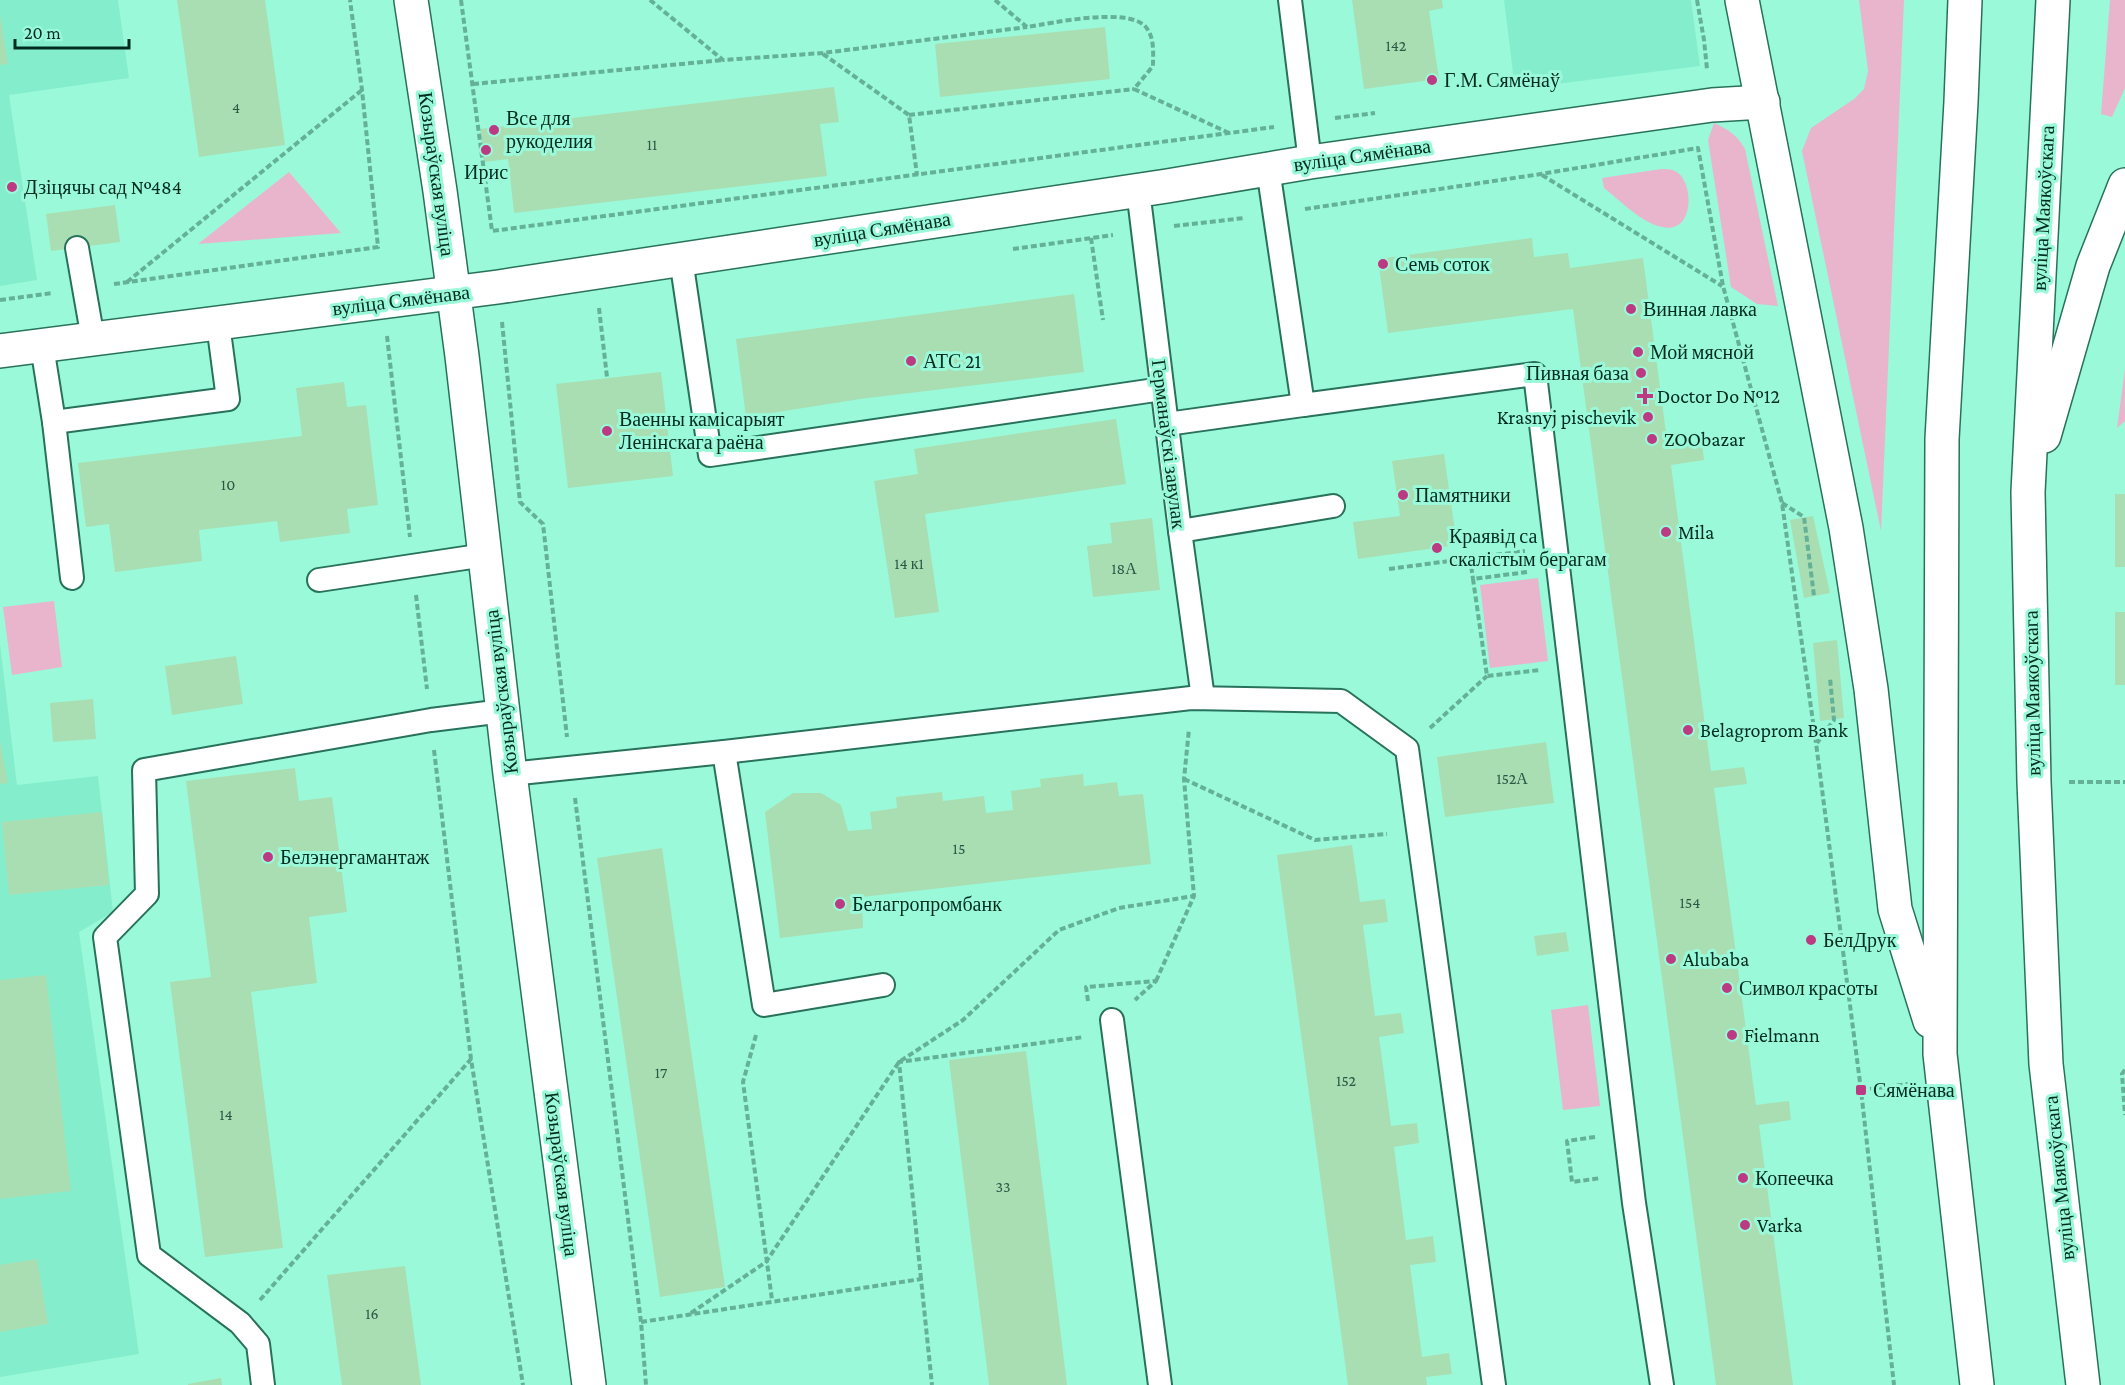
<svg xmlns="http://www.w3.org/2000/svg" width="2125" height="1385" viewBox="0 0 2125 1385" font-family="'Crimson Pro',serif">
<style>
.built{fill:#84eecc}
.green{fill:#e9b5cc}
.building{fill:#a9deb3}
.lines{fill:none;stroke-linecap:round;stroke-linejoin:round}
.service-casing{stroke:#28725c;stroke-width:26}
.minor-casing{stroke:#28725c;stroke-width:36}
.primary-casing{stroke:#28725c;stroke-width:36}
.path{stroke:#64b198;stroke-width:4;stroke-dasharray:6 3;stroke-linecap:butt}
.service{stroke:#fff;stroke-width:22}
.minor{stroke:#fff;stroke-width:33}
.primary{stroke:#fff;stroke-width:33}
.poi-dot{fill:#bc3a82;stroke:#9af9d9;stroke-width:2}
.labels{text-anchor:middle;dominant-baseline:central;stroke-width:6;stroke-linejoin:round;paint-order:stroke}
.number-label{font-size:16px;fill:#2a5845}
.poi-label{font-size:20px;fill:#002c20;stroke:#9af9d9;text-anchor:start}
.street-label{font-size:20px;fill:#002c20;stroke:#9af9d9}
</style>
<rect width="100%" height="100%" fill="#9af9d9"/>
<g class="built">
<path d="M0,0H118L129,78L9,95L37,280L0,286Z"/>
<path d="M1504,0H1691L1700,66L1515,89Z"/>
<path d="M0,644L17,785L98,776L113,912L79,932L139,1354L0,1377Z"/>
</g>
<g class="green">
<path d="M1859,0H1904L1881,531L1802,151L1811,128L1854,99L1864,89L1868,71Z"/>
<path d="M2110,0H2125V88L2112,117L2101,114Z"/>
<path d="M1714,123C1729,130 1737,135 1745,149L1778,306L1757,304L1731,287L1708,140Z"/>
<path d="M1661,169C1665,169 1671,169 1675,171C1695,181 1695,235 1662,227C1640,222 1621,201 1604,188L1602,178Z"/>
<path d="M289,172L341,233L198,244Z"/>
<path d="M2125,369V421L2117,428Z"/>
<path d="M1538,578L1548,661L1490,668L1480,585Z"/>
<path d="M54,601L62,667L12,675L3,607Z"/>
<path d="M1588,1005L1600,1106L1563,1110L1551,1010Z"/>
</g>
<g class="building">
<path d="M177,0H265L285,145L199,157Z"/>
<path d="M1352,0H1442L1443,8L1429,11L1439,79L1364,89Z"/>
<path d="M0,14L8,64L0,65Z"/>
<path d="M1105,27L1110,79L940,97L935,44Z"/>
<path d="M834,87L839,122L820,124L827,176L514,213L508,159L484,162L480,129Z"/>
<path d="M115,205L120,242L51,251L46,214Z"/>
<path d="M1532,238L1534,257L1568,253L1570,268L1643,258L1668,448L1702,443L1704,460L1671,465L1711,771L1744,767L1747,784L1714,788L1756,1105L1789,1101L1791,1120L1759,1125L1793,1385H1716L1573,309L1388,333L1378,259Z"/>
<path d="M1074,294L1084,372L860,399L746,417L736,339Z"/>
<path d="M661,372L673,476L568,488L556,384Z"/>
<path d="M344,382L347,407L366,405L378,505L347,509L350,533L280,542L277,521L199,530L202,561L115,572L109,524L86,527L78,463L302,436L296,388Z"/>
<path d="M1116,419L1126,484L925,514L939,612L895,618L874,481L918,474L914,449Z"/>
<path d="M1444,454L1457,545L1358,559L1353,522L1400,516L1392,461Z"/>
<rect x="2115" y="494" width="10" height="73"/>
<path d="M1813,516L1830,593L1804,598L1790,520Z"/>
<path d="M1152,518L1160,590L1093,597L1087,546L1112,543L1110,523Z"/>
<rect x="2115" y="612" width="10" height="73"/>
<path d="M1837,640L1844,718L1820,721L1813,643Z"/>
<path d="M236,656L243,704L172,715L165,666Z"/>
<path d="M93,699L96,739L53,742L50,703Z"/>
<path d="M0,740L8,783L0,784Z"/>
<path d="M1546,742L1554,803L1445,817L1437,757Z"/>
<path d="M295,768L299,801L332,797L347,912L309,917L317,983L251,992L283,1248L205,1257L170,982L211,977L186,781Z"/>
<path d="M1083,774L1084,786L1117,782L1119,796L1143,794L1151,864L862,897L863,928L780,938L765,812L793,793H821L841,805L848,831L872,829L870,812L897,808L896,797L942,792L943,801L984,796L986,813L1013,810L1011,791L1041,787L1040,779Z"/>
<path d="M102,812L109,885L9,895L2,822Z"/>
<path d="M1352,845L1360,902L1385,899L1388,922L1363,925L1375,1016L1401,1013L1404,1033L1379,1037L1391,1126L1417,1123L1419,1143L1394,1147L1406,1240L1433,1236L1436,1262L1410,1265L1422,1357L1449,1353L1452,1374L1426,1377L1427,1385H1348L1277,855Z"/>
<path d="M662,848L725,1287L660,1297L597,858Z"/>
<path d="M1566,932L1569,951L1537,956L1534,936Z"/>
<path d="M46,975L71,1191L0,1199V980Z"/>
<path d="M1026,1051L1051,1254L1067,1385H989L949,1060Z"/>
<path d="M37,1259L48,1324L0,1332V1265Z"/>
<path d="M405,1266L421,1385H342L327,1275Z"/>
<path d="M221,1378L222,1385H188V1384Z"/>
</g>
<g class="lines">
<defs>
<g id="service">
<path d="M1290,0L1310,162"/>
<path d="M1268,169L1303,405L1535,374L1634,1203L1662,1385"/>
<path d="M1138,190L1180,531L1203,698"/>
<path d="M77,248L93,339"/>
<path d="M681,259L710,455L1162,389"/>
<path d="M42,346L54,422L72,578"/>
<path d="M54,422L228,399L218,324"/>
<path d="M1167,424L1303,405"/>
<path d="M1180,531L1333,506"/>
<path d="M319,580L485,555"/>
<path d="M724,752L764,1005L883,985"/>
<path d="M510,774L724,752L1191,698L1341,701L1407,749L1494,1385"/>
<path d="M1112,1020L1160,1385"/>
<path d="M263,1385L258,1344L240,1323L149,1255L105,937L147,894L144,770L431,720L503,711"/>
</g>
<g id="minor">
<path d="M411,0L440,191L462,356L510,774L589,1385"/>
<path d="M0,351L498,287L1167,186L1310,162L1712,105L1763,102"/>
</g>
<g id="primary">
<path d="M1742,0L1846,528L1871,689L1895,909L1930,1021"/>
<path d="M1965,0L1961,102L1942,439L1940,1054L1977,1385"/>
<path d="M2053,0L2028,492L2034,782L2046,1064L2083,1385"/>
<path d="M2044,436L2093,266L2125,185"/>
</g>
</defs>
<use href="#service" class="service-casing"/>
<use href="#minor" class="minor-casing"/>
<use href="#primary" class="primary-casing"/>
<g class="path">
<path d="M461,0L492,231L1274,127"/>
<path d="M650,0L723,60L823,53L1027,27"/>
<path d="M995,0L1027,27C1052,23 1126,7 1145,26C1155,37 1153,53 1153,66L1134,89L1229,133"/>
<path d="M1697,0L1704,40L1707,69"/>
<path d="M823,54L909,115L917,175"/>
<path d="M473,84L723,60"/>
<path d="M909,115L1134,89"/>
<path d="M1335,118L1375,113"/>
<path d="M1542,175L1722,286"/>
<path d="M1305,209L1541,174L1698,148L1723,286L1782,503L1816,743L1861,1090L1894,1385"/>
<path d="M1174,226L1244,218"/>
<path d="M1091,238L1103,320"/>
<path d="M1013,249L1113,235"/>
<path d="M127,282L362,90"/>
<path d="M114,284L378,247L362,90L350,0"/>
<path d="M0,300L53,293"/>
<path d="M599,308L607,377"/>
<path d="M502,322L520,502L543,524L567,737"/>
<path d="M387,336L410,537"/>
<path d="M1782,503L1804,517L1814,596"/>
<path d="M1470,558L1473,579"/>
<path d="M1389,569L1525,551"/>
<path d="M1527,572L1473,579L1487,676L1540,670"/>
<path d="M416,595L427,689"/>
<path d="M1430,728L1487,676"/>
<path d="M1817,743L1834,720L1830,678"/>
<path d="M434,750L471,1059L523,1385"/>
<path d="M1184,779L1315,840L1387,834"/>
<path d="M2069,782H2125"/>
<path d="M575,798L641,1322L646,1385"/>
<path d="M1156,981L1194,896L1184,779L1189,729"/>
<path d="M1088,1001L1086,987L1156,981L1135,1000"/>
<path d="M756,1035L743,1082L772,1300"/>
<path d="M2125,1070L2122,1074L2125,1115"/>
<path d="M1861,1090L1908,1084"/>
<path d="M1595,1137L1567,1141L1572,1182L1601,1178"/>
<path d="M921,1279L899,1062L1084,1037"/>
<path d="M260,1300L471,1059"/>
<path d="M691,1313L766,1262L899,1062L963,1020L1059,930L1119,908L1194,896"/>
<path d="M641,1322L921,1279L932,1385"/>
</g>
<use href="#service" class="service"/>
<use href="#minor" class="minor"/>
<use href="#primary" class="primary"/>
</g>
<g class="poi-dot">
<circle cx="1432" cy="80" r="6"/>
<circle cx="494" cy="130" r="6"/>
<circle cx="486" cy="150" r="6"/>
<circle cx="12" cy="187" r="6"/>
<circle cx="1383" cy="264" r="6"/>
<circle cx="1631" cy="309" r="6"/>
<circle cx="1638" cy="352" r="6"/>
<circle cx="911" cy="361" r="6"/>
<circle cx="1641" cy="373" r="6"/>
<path d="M1642 387h6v6h6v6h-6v6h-6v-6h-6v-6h6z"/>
<circle cx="1648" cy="417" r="6"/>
<circle cx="607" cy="431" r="6"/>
<circle cx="1652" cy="439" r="6"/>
<circle cx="1403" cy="495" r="6"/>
<circle cx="1666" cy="532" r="6"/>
<circle cx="1437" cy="548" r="6"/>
<circle cx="1688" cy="730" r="6"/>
<circle cx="268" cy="857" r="6"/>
<circle cx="840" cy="904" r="6"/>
<circle cx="1811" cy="940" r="6"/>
<circle cx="1671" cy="959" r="6"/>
<circle cx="1727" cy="988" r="6"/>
<circle cx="1732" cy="1035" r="6"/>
<rect x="1855" y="1084" width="12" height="12" rx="3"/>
<circle cx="1743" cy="1178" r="6"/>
<circle cx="1745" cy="1225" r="6"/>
</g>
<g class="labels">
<g class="number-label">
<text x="1396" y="45">142</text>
<text x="236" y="107">4</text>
<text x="652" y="144">11</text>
<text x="228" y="484">10</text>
<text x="909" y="563">14 к1</text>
<text x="1124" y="568">18А</text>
<text x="1512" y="778">152А</text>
<text x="959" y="848">15</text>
<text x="1690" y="902">154</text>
<text x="661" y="1072">17</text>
<text x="1346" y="1080">152</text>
<text x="226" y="1114">14</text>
<text x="1003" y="1186">33</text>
<text x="372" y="1313">16</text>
</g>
<g class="poi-label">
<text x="1444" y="80">Г.М. Сямёнаў</text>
<text x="506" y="118">Все для<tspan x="506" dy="23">рукоделия</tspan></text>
<text x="486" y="172" text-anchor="middle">Ирис</text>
<text x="24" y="187">Дзіцячы сад №484</text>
<text x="1395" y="264">Семь соток</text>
<text x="1643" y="309">Винная лавка</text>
<text x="1650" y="352">Мой мясной</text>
<text x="923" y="361">АТС 21</text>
<text x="1629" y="373" text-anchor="end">Пивная база</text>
<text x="1657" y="396">Doctor Do №12</text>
<text x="1636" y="417" text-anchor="end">Krasnyj pischevik</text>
<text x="619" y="419">Ваенны камісарыят<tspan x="619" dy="23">Ленінскага раёна</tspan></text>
<text x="1664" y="439">ZOObazar</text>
<text x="1415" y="495">Памятники</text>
<text x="1678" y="532">Mila</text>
<text x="1449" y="536">Краявід са<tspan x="1449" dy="23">скалістым берагам</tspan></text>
<text x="1700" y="730">Belagroprom Bank</text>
<text x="280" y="857">Белэнергамантаж</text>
<text x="852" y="904">Белагропромбанк</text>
<text x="1823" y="940">БелДрук</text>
<text x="1683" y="959">Alubaba</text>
<text x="1739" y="988">Символ красоты</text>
<text x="1744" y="1035">Fielmann</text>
<text x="1873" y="1090">Сямёнава</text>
<text x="1755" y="1178">Копеечка</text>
<text x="1757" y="1225">Varka</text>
</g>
<g class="street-label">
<text transform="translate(1362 155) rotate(-8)">вуліца Сямёнава</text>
<text transform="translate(437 174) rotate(82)">Козыраўская вуліца</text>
<text transform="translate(2043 208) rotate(-87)">вуліца Маякоўскага</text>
<text transform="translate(882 229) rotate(-9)">вуліца Сямёнава</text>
<text transform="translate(401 300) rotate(-7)">вуліца Сямёнава</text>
<text transform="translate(1169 444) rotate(83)">Германаўскі завулак</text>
<text transform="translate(501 692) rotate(-97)">Козыраўская вуліца</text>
<text transform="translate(2032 693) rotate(-91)">вуліца Маякоўскага</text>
<text transform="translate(562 1174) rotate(83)">Козыраўская вуліца</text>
<text transform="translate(2059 1178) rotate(-96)">вуліца Маякоўскага</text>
</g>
</g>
<path d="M15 39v9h114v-9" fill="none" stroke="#002c20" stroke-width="3"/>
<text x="24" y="39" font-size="18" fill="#002c20" stroke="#9af9d9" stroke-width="4.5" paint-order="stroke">20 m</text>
</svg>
